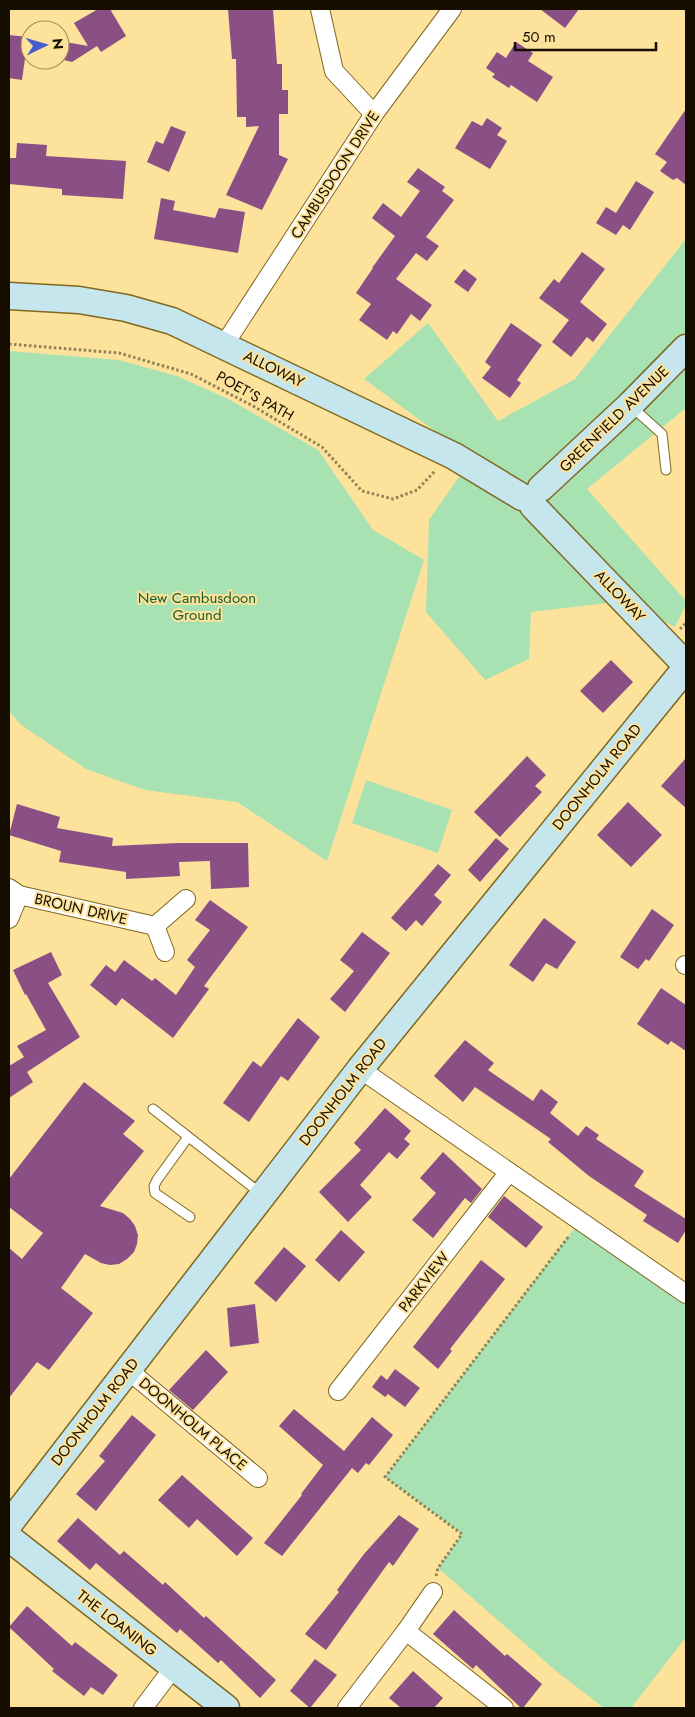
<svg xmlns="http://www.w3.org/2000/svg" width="695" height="1717" viewBox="0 0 695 1717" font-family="Jost,sans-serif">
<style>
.green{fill:#a8e2b2}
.building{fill:#8a4f85}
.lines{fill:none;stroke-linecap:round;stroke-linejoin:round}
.lane-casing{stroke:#806820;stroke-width:11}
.street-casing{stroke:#806820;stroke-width:20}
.secondary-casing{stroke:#806820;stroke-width:29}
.path{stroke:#928154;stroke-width:3;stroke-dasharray:2.5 2.5;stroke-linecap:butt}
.lane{stroke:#fff;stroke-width:9}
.street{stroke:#fff;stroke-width:18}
.secondary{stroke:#c4e6ec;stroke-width:26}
.labels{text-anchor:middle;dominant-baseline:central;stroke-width:4;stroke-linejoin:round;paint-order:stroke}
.street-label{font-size:15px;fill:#150e00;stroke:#fce29b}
.park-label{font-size:15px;fill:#15622e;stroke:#fce29b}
</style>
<rect width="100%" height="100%" fill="#fce29b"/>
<g class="green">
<path d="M686,239V408L587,489L686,601V604L675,627L625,601L531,612L529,659L485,680L426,612L429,520L472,458L364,379L428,323L498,421L575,379Z"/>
<path d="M9,351L119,360L177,376L228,399L318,450L373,530L424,560L327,861L237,802L145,790L86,769L20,724L9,711Z"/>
<path d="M366,780L452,810L438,853L352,823Z"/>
<path d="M580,1221L686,1294V1637L631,1708H604L556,1671L438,1568L462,1534L385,1477Z"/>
</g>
<g class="building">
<path d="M98,9H110L126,36L101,52L97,46L72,62L60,59V41L88,46L74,23Z"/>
<path d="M228,9H273L277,64H282V90H288V114H279V155L288,159L262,210L226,195L259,126L246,127V117H237L236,59H232Z"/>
<path d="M540,9H579L565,28Z"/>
<path d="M9,35L28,37L22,80L9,78Z"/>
<path d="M516,42L533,53L528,61L553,77L537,102L511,85L509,88L492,77L495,74L486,68L497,52L506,58Z"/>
<path d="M686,109V185L677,178L673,180L660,171L667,162L655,154Z"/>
<path d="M487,118L502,128L497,135L507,141L490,169L455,148L472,121L482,126Z"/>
<path d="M171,126L186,132L169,172L147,162L156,141L163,144Z"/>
<path d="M17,143L47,145L46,156L126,161L123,199L62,195V189L9,184V158H16Z"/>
<path d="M418,168L445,187L442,191L454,200L426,237L439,246L427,261L416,253L396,279L432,305L420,321L411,314L397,334L393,331L387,340L359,320L371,304L356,293L373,268H372L395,236L372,218L383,203L401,217L420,191L407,182Z"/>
<path d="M636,181L654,192L630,230L623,225L616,235L596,223L606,207L616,213Z"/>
<path d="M161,198L175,201L173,210L215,218L219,208L245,212L238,253L154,239Z"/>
<path d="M582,252L605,269L580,302L607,324L593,342L587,337L571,357L552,342L569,320L539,298L554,279L559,283Z"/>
<path d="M464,269L477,279L468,292L454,282Z"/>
<path d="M511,323L542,345L517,380L521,383L510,398L482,378L491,367L485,362Z"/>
<path d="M611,660L633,682L603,713L580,691Z"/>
<path d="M527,756L546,775L535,786L542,792L500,837L474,812Z"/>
<path d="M686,758V808L661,786Z"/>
<path d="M628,802L662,835L631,867L597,835Z"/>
<path d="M17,804L60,817L57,828L113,838L112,846L178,843H248L249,887L211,889L210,861L179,862L180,876L126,879V872L59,862L61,851L9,835Z"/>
<path d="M496,838L509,849L480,882L468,870Z"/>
<path d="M438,864L451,875L434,895L442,902L422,926L416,920L406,931L391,918Z"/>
<path d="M210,900L248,927L204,986L209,989L173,1038L122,998L116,1006L90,985L106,965L115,972L124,960L152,981L155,978L176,995L195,967L187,960L210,930L195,920Z"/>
<path d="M652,909L674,925L649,961L646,959L638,969L620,957Z"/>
<path d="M544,918L576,942L557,969L546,963L533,982L509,965Z"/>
<path d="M362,932L390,953L345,1012L330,999L354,971L340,960Z"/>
<path d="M51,952L62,975L48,983L80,1037L27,1072L33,1082L9,1098V1066L24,1057L17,1046L46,1030L26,994L25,995L13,970Z"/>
<path d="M661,988L686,1005V1051L671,1041L668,1045L637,1024Z"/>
<path d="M298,1018L320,1037L288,1081L281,1076L249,1122L223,1103L253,1061L261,1067Z"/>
<path d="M465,1040L494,1063L488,1070L533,1101L541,1089L558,1102L550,1113L578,1136L586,1126L599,1135L596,1139L644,1171L634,1186L686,1219V1230L678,1243L643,1221L647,1215L589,1176L548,1142L551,1139L475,1087L463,1102L434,1076Z"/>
<path d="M84,1082L135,1121L123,1134L144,1151L100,1206L123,1213L130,1219L135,1226L138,1235L137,1244L134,1252L127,1259L119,1264L110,1265L101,1263L85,1254L61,1288L93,1313L49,1370L37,1362L9,1398V1248L22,1259L43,1233L9,1207V1179Z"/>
<path d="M385,1108L411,1131L404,1139L410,1144L397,1159L389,1152L360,1185L372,1197L348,1222L319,1192L361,1150L354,1143Z"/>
<path d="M443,1152L482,1189L471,1203L465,1198L433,1238L412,1220L436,1193L420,1178Z"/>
<path d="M504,1196L543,1227L526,1248L488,1217Z"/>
<path d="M341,1230L365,1252L339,1282L315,1260Z"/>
<path d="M284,1247L306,1266L276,1302L254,1283Z"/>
<path d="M481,1260L505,1279L450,1349L452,1351L438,1369L413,1347Z"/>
<path d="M255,1304L259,1343L230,1347L227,1308Z"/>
<path d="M206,1350L228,1372L193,1410L169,1390Z"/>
<path d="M395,1369L420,1388L405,1407L388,1394L385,1397L372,1387L381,1375L387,1380Z"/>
<path d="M294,1409L344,1451L372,1417L393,1435L369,1465L366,1463L358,1473L352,1468L282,1556L264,1543L302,1495L301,1494L323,1465L279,1426Z"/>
<path d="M132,1415L156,1435L96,1511L76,1494L105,1461L99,1456Z"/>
<path d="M182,1475L253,1538L237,1556L197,1519L189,1528L158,1500Z"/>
<path d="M399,1515L419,1529L393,1566L389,1562L326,1650L305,1634L339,1592L337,1590L364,1554Z"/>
<path d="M78,1518L120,1555L124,1551L163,1585L165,1582L204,1618L206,1616L276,1680L260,1698L221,1660L218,1663L180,1629L177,1633L96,1563L90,1570L57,1541Z"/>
<path d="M27,1606L72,1646L75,1642L118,1675L103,1695L91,1687L84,1696L52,1671L54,1669L9,1627Z"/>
<path d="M454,1610L505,1656L507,1654L542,1684L523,1708H521L476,1665L473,1669L433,1634Z"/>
<path d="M315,1659L337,1675L310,1708L290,1691Z"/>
<path d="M413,1671L443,1698L434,1708H401L389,1698Z"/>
</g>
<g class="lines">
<defs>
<g id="lane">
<path d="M632,407L662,434L666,470"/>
<path d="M153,1109L260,1193"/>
<path d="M188,1137L157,1180L154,1186L155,1193L190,1217"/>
</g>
<g id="street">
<path d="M320,9L334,71L374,114"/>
<path d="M224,345L374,114L452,9"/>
<path d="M9,888L19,895L155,926L186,899"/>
<path d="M9,919L19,895"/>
<path d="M155,926L165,952"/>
<path d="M685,965H686"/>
<path d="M360,1069L686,1294"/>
<path d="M128,1370L258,1478"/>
<path d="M338,1391L509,1172"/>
<path d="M406,1631L504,1708"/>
<path d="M143,1708L174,1667"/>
<path d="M347,1708L406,1631L433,1592"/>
</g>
<g id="secondary">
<path d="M9,296L79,300L126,308L172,321L454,456L522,497"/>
<path d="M541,488L630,405L686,348"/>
<path d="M533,506L686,665"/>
<path d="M9,1524L360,1069L686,668"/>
<path d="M9,1538L226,1708"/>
</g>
</defs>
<use href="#lane" class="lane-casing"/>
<use href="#street" class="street-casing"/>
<use href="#secondary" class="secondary-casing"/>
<g class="path">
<path d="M9,344L119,353L191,374L253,406L322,447L362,491L393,499L417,490L435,471"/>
<path d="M680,629L686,623"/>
<path d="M436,1576L438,1568L462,1534L385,1477L569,1236"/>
</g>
<use href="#lane" class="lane"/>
<use href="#street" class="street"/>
<use href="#secondary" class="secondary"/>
</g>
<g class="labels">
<g class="street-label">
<text transform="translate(335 175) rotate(-57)">CAMBUSDOON DRIVE</text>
<text transform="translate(274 369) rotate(26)">ALLOWAY</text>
<text transform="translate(255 396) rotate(29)">POET'S PATH</text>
<text transform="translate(614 419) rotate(-44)">GREENFIELD AVENUE</text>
<text transform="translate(620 596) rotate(46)">ALLOWAY</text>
<text transform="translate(597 777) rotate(-51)">DOONHOLM ROAD</text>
<text transform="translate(81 909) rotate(13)">BROUN DRIVE</text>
<text transform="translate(343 1092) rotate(-52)">DOONHOLM ROAD</text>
<text transform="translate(424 1282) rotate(-52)">PARKVIEW</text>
<text transform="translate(95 1412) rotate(-52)">DOONHOLM ROAD</text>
<text transform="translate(193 1424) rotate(40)">DOONHOLM PLACE</text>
<text transform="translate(117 1623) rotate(38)">THE LOANING</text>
</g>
<g class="park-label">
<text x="197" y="598">New Cambusdoon<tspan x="197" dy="17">Ground</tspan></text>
</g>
</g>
<rect width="695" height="1717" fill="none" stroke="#150e00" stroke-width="20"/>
<g transform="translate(45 45) rotate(85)"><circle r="24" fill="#fce29b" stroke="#a08d5d"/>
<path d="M0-4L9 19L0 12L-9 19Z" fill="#445ed1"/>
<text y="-8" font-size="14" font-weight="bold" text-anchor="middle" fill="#150e00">N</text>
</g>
<path d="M515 42v8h141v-8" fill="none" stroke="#150e00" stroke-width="2.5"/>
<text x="522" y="42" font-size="15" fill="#150e00" stroke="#fce29b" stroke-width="4" paint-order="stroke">50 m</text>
</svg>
